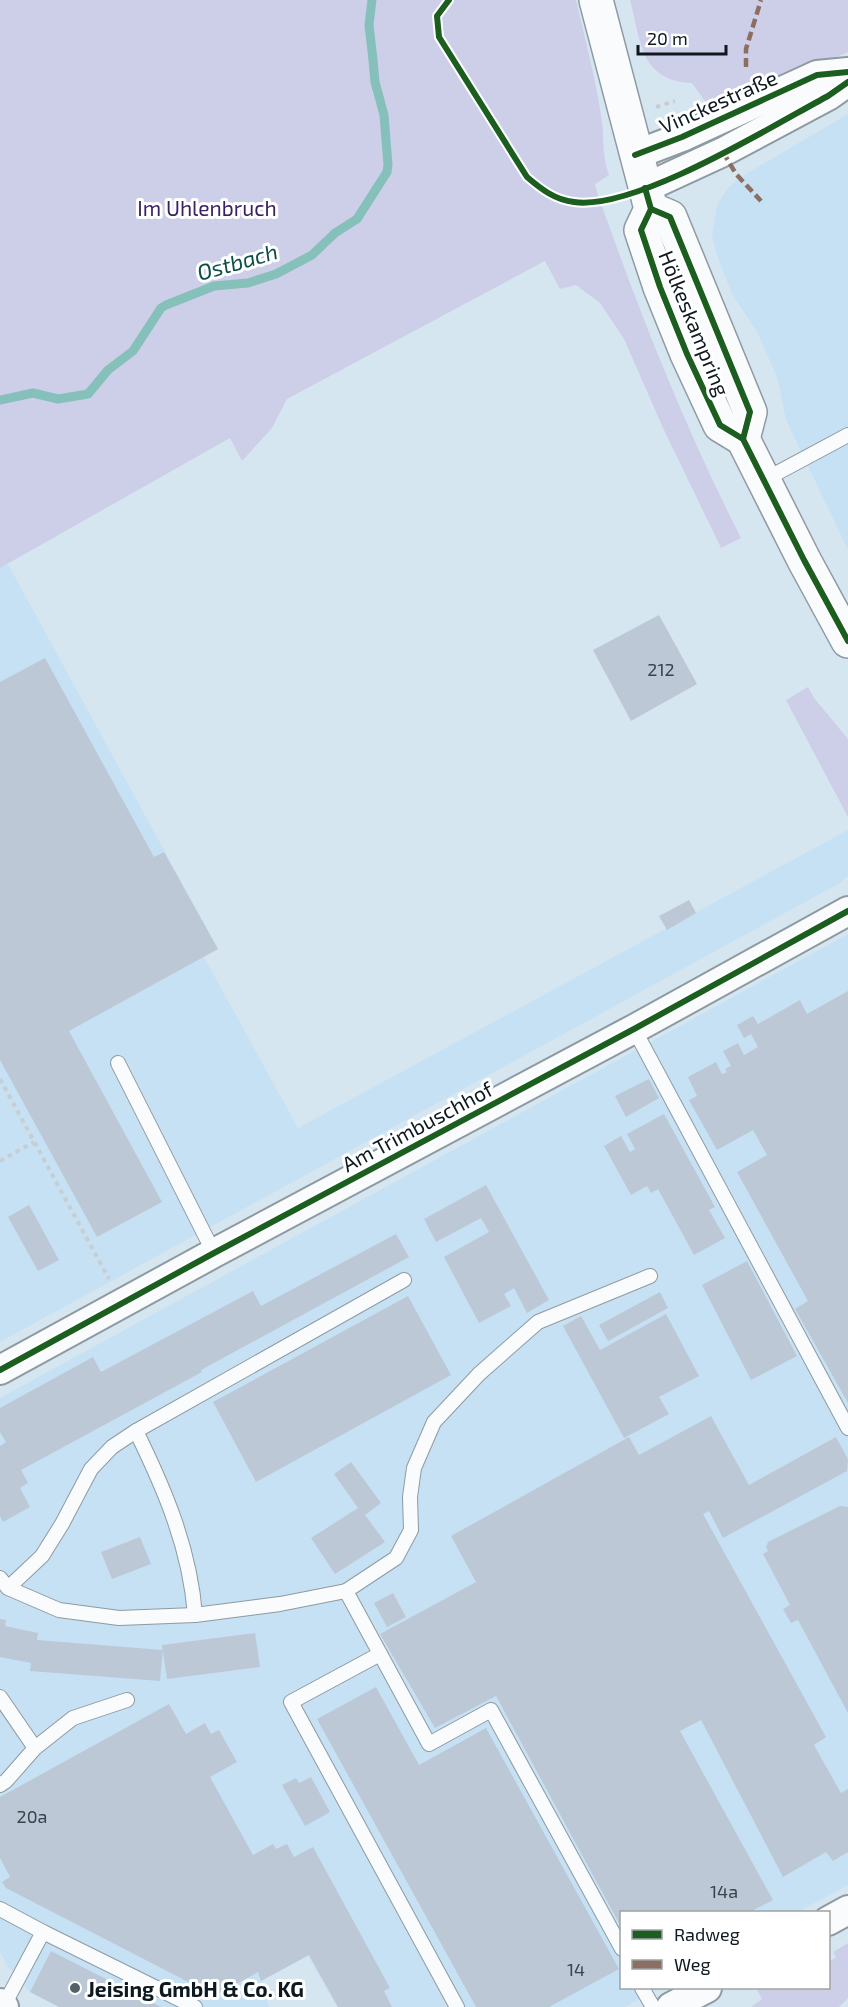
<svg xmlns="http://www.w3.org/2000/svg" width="848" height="2007" viewBox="0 0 848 2007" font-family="'Exo 2',sans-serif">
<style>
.built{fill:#c6e1f4}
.green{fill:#cdcfe8}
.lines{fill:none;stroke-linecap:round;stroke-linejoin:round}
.stream{stroke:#86c0ba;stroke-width:9}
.building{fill:#bdc8d7}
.lane-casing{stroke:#8e9aa2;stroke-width:16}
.street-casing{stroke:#8e9aa2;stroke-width:32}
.secondary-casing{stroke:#8e9aa2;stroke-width:36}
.path{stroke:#c8cdd1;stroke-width:4;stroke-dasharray:4.5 4.5;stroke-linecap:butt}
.lane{stroke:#f9fbfd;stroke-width:14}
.street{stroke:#f9fbfd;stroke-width:28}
.secondary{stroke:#f9fbfd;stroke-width:33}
.quiet{stroke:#8d6e63;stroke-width:4.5;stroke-dasharray:9 4.5;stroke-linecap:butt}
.cycleway-casing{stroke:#fff;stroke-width:10}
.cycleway{stroke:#1b5e20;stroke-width:6}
.poi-dot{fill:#536068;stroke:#fff;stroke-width:2}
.labels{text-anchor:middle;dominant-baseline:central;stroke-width:6;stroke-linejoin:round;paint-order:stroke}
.number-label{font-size:18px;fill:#39444d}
.street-label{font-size:21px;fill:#0d181f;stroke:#fff}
.park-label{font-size:21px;fill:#392263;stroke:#fff}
.poi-label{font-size:21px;font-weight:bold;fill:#0d181f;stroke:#fff;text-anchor:start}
.water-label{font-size:22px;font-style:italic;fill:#0a4f47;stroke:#fff}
</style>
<rect width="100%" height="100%" fill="#d6e6f1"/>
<g class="built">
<path d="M848,114V550L786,420L777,377L757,332L732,294L717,256L712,236L717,205L727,189L739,178Z"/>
<path d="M8,564L218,949L204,957L298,1128L848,830V876L840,883L0,1342V568Z"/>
<path d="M848,934V1885L798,1912H622V1988H660L625,2007H337L308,1956L261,1981L269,2007H59L30,1992L8,1967L0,1952V1398Z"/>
</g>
<g class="green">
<path d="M0,0H576C585,38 595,76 601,115C605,137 601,152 609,175L595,184L597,192C638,309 684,426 741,538L721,548L663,428L624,339L600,303L576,285L560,289L545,261L287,399L272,428L242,461L230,438L0,568Z"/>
<path d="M630,0H848V52L735,101L710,108L692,83C640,81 641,41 630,0Z"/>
<path d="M808,687L814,698L848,739V817L786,700Z"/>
<path d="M848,1943V1998L839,2007H751L762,1999L756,1988H778L779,1990L783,1988H828L829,1962L836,1957L833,1952Z"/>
</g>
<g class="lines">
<path class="stream" d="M0,400L33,393L58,399L88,394L108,370L133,351L161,308L166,305L214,286L248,283L276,274L312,255L335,233L357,219L387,172L388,165L384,115L375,82L373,60L369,25L372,0"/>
</g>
<g class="building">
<path d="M659,615L697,684L631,721L593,650Z"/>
<path d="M45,658L154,857L164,852L218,949L69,1031L162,1202L97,1237L0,1060V682Z"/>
<path d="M689,900L696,913L667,930L659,916Z"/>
<path d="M848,991V1403L795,1309L808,1301L737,1172L767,1155L753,1130L717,1150L689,1100L697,1096L688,1077L716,1062L722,1074L727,1072L725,1069L731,1066L723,1051L738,1043L744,1055L758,1047L751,1034L744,1038L737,1025L753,1016L758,1024L800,1000L807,1014Z"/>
<path d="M649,1079L659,1098L626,1117L615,1096Z"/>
<path d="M664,1114L715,1207L709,1210L725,1238L694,1255L658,1189L651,1193L647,1186L631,1195L604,1146L621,1136L630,1152L635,1149L627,1134Z"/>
<path d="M486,1185L549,1300L527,1313L514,1288L504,1294L511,1306L479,1323L444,1257L489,1232L481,1218L436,1242L424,1219Z"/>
<path d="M29,1205L59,1260L38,1271L8,1217Z"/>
<path d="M396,1234L409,1257L201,1370L202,1372L21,1470L28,1483L20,1488L30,1507L3,1522L0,1516V1446L6,1442L0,1432V1408L93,1357L101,1372L253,1291L261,1306Z"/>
<path d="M747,1261L797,1356L751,1380L702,1285Z"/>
<path d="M660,1292L668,1308L608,1341L599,1325Z"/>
<path d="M408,1296L451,1375L256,1482L213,1402Z"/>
<path d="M666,1314L699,1376L659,1397L669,1414L624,1438L563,1326L581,1316L600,1350Z"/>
<path d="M711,1416L749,1485L836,1437L848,1459L847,1471L723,1538L709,1511L703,1514L826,1737L814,1745L841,1793L848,1789V1852L833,1861L826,1852L783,1877L701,1720L680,1731L773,1900L750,1912H621V1927L496,1696L435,1728L380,1634L476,1582L451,1536L629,1437L639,1455Z"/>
<path d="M351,1462L381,1503L365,1515L385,1542L335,1574L311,1538L358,1508L334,1474Z"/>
<path d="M840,1506L848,1507V1713L798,1620L791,1623L783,1609L790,1605L763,1554L768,1551L766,1547L768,1542Z"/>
<path d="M140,1537L151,1564L112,1579L101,1552Z"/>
<path d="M393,1593L406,1617L387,1627L374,1603Z"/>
<path d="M0,1619L6,1620L5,1626L38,1633L37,1640L163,1650L160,1681L30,1671L31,1663L0,1657Z"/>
<path d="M255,1633L260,1667L167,1679L162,1645Z"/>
<path d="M376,1687L419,1765L486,1728L619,1969L549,2007H476L317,1719Z"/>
<path d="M169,1704L186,1734L205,1723L211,1734L219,1730L237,1762L210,1777L253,1855L273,1844L276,1849L287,1844L294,1857L313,1847L390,1988L384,1991L392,2007H338L309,1955L261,1981L258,1972L219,1994L211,1980L198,1987L6,1888L2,1882L10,1877L0,1858V1797Z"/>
<path d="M311,1777L330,1812L305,1826L282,1785L296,1778L299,1783Z"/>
<path d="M51,1951L161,2007H59L30,1992Z"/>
</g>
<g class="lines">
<defs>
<g id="lane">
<path d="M764,480L848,435"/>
<path d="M634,1029L848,1428"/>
<path d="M118,1063L214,1253"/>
<path d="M136,1431C165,1490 190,1549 195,1615"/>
<path d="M0,1578L8,1588L59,1610L119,1618L195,1615L280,1604L346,1591L396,1558L411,1530L410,1497L414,1468L434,1422L479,1374L538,1322L650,1276"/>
<path d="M8,1588L42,1556L62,1524L91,1469L112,1447L136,1431L404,1280"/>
<path d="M346,1591L429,1744L491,1710L622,1949"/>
<path d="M380,1654L291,1702L457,2007"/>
<path d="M0,1697L35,1748"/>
<path d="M0,1785L6,1781L35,1748L73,1718L127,1700"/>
<path d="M0,1909L43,1932"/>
<path d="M642,1988L653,2007"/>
<path d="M3,2007L43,1932L195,2007"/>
</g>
<g id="street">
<path d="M635,155L682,137L817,75L848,72"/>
<path d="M645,188L723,152L828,96L848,82"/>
<path d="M0,1370L214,1253L634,1029L848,911"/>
<path d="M828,1921L848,1910"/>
<path d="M0,2003L4,2007"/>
<path d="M671,2007L707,1988"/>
</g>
<g id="secondary">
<path d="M596,0L651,209L641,230L660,287L687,354L720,425L743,439L804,560L848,641"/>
<path d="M651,209L670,217L750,412L743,439"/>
</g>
</defs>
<use href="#lane" class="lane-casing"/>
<use href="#street" class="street-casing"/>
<use href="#secondary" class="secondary-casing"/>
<g class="path">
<path d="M656,107L675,101"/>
<path d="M0,1079L109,1279"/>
<path d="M0,1161L34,1142"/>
</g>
<use href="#lane" class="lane"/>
<use href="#street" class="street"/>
<use href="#secondary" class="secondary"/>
<g class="quiet">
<path d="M746,67V49L761,0"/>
<path d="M723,152L736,174L761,201"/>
</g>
<defs>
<g id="cycleway">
<path d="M449,0L437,16L439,37L527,177C541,189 555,200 574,202C635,211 772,126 828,96L848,82"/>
<path d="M635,155L682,137L817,75L848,72"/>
<path d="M645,188L651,209L641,230L660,287L687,354L720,425L743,439L804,560L848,641"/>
<path d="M651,209L670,217L750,412L743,439"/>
<path d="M0,1370L214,1253L634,1029L848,911"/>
</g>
</defs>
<use href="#cycleway" class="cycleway-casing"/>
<use href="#cycleway" class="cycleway"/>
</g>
<circle class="poi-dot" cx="75" cy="1988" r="6"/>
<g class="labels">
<g class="number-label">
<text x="661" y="669">212</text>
<text x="32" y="1816">20a</text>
<text x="724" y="1891">14a</text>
<text x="576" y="1969">14</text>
</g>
<g class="street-label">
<text transform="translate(718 101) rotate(-24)">Vinckestraße</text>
<text transform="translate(695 323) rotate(68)">Hölkeskampring</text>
<text transform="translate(417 1126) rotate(-28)">Am Trimbuschhof</text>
</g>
<g class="park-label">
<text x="207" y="207">Im Uhlenbruch</text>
</g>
<g class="poi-label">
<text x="87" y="1988">Jeising GmbH &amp; Co. KG</text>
</g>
<g class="water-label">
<text transform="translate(237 261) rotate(-16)">Ostbach</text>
</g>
</g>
<rect x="620" y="1911" width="210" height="78" fill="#ffffff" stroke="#9ea3a5" stroke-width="1.5"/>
<rect x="632" y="1930" width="30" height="9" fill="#1b5e20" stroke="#9ea3a5" stroke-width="1.5"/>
<text x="674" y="1941" font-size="18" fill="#0d181f">Radweg</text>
<rect x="632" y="1960" width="30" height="9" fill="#8d6e63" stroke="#9ea3a5" stroke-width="1.5"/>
<text x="674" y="1971" font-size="18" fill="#0d181f">Weg</text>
<path d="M638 45v9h88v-9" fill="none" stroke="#0d181f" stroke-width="3"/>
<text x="647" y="45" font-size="18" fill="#0d181f" stroke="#ffffff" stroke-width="4.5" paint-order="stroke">20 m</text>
</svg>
